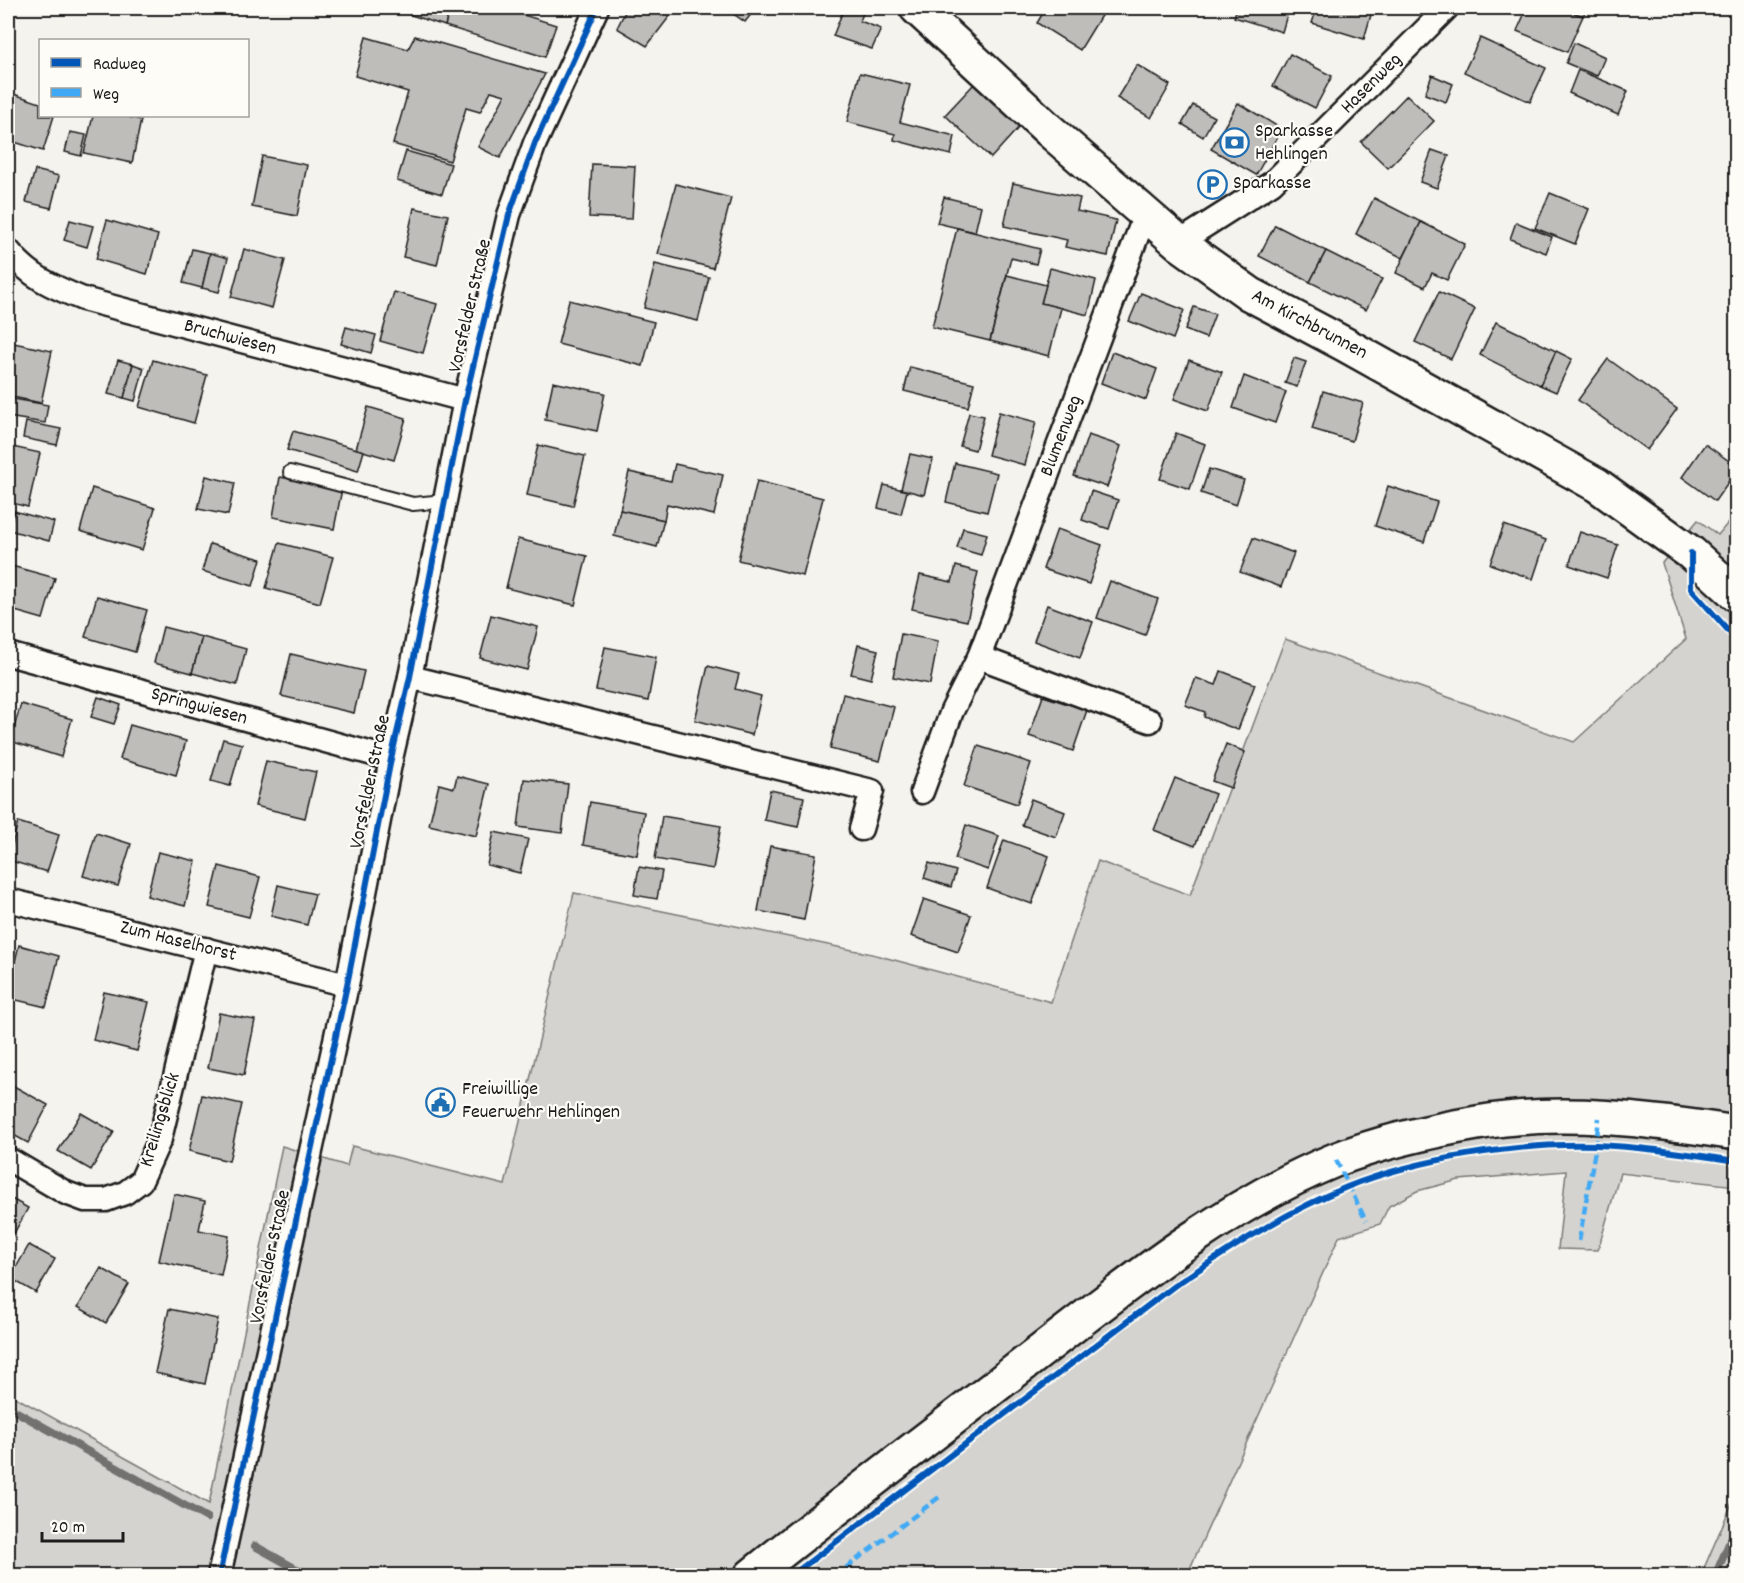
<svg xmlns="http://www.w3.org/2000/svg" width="1744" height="1583" viewBox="0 0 1744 1583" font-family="Dekko,sans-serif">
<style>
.green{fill:#d4d3cf;stroke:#787876;stroke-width:1.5}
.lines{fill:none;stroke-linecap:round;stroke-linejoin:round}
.stream{stroke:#72716f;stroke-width:8}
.building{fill:#bebdba;stroke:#1c1c1c;stroke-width:1.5}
.lane-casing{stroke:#1c1c1c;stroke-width:16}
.street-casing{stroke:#1c1c1c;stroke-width:27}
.secondary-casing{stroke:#1c1c1c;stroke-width:38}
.lane{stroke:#fdfcf7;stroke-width:12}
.street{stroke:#fdfcf7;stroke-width:22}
.secondary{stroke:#fdfcf7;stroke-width:33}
.quiet{stroke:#3fa9f5;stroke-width:4.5;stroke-dasharray:9 4.5;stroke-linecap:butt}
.cycleway-casing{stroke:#fdfcf7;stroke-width:10}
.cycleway{stroke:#0057b8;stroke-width:6}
.labels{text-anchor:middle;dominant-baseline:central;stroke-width:4.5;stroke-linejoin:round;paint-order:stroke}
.street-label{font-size:20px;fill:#1c1c1c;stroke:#fdfcf7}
.poi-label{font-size:20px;fill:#1c1c1c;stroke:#fdfcf7;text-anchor:start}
</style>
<rect width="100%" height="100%" fill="#f4f3ee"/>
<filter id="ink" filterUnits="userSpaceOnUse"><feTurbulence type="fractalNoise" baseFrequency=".0167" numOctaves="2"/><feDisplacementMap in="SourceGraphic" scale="12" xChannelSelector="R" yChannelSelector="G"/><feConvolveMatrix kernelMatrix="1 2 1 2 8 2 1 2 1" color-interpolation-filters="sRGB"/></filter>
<g filter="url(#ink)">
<g class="green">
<path d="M1736,513V1186L1620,1173L1598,1250L1558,1249L1566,1171L1459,1180L1417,1191L1389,1206L1380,1224L1339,1237L1187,1575H8V1393L209,1504L282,1146L347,1166L352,1146L505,1185L574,893L872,954L1051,1002L1098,861L1190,895L1285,639L1574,742L1686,639L1662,563L1698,520L1718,535Z"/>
<path d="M1736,1494V1549L1724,1575H1701Z"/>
</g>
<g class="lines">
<g class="stream">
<path d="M8,1407L207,1518"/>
<path d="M255,1546L309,1576"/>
<path d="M1715,1576L1736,1527"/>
</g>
</g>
<g class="building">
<path d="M410,8H450L445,26L408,14Z"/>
<path d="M450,8H501L556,25L545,57L445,26Z"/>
<path d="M627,8H676L647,46L617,28Z"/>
<path d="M725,8H756L745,22Z"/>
<path d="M844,8H865L860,21L881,29L872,49L833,36Z"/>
<path d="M1046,8H1091L1102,14L1080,50L1037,23Z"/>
<path d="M1237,8H1289L1282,32L1234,17Z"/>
<path d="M1317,8H1373L1364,39L1312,23Z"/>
<path d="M1527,8H1562L1583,16L1567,52L1517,31Z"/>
<path d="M1562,8H1587L1583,16Z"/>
<path d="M415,36L545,74L500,158L478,147L505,95L491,91L480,112L466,108L450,161L393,144L408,92L355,76L366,37L408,49Z"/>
<path d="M1480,38L1546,68L1530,102L1464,72Z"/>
<path d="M1574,43L1605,57L1597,76L1566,63Z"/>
<path d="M1290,54L1332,76L1315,108L1273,86Z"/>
<path d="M1137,65L1170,85L1151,118L1117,98Z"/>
<path d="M1578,70L1628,91L1618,115L1569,93Z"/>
<path d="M860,73L910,85L900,122L955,136L951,155L894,140L895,134L847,122Z"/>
<path d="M1432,75L1453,84L1446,102L1425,94Z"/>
<path d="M974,84L1020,126L991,158L945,115Z"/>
<path d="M8,92L40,103V116H54L43,151L8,140Z"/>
<path d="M1407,95L1434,121L1388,168L1361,142Z"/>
<path d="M1238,103L1282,129L1256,175L1211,149Z"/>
<path d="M1193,105L1214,117L1203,137L1182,124Z"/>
<path d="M93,116H123L141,120L132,163L84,153Z"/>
<path d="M70,132L86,135L81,156L65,152Z"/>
<path d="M1432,150L1449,156L1437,188L1420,182Z"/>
<path d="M406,151L451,164L442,194L397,181Z"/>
<path d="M262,156L307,165L297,216L252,207Z"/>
<path d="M592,164L635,166L632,219L589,217Z"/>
<path d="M35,170L59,176L51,208L26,202Z"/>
<path d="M1013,183L1080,198L1077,211L1116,220L1108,256L1065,247L1067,240L1004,226Z"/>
<path d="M676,184L731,198L713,268L658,254Z"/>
<path d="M1550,193L1589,209L1575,244L1535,228Z"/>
<path d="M944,197L981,206L975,232L937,223Z"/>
<path d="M1374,198L1421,222L1403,258L1356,234Z"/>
<path d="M414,208L448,215L437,265L403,257Z"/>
<path d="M70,220L93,226L87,247L64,240Z"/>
<path d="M107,220L158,235L147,274L96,259Z"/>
<path d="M1421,222L1465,244L1447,280L1432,273L1425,287L1396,273Z"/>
<path d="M1516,222L1552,237L1546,253L1510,239Z"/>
<path d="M1275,225L1326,251L1310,282L1259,256Z"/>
<path d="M957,228L1040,249L1036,264L1011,258L990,341L932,327Z"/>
<path d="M192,249L210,253L202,288L183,283Z"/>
<path d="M244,249L285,260L272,308L231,297Z"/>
<path d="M1326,251L1382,279L1366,310L1310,282Z"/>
<path d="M210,253L228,258L219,292L202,288Z"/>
<path d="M655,264L709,277L698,321L644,308Z"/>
<path d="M1050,268L1096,280L1088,315L1041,303Z"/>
<path d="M1007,275L1046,285L1041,303L1061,308L1049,356L990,341Z"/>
<path d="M394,292L437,304L423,353L380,341Z"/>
<path d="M1439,292L1475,309L1451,359L1415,342Z"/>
<path d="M1141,293L1184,310L1173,339L1129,321Z"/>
<path d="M569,300L654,322L643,366L558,344Z"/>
<path d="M1194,307L1215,314L1206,338L1185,330Z"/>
<path d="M1496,322L1556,351L1540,385L1480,355Z"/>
<path d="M346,327L376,335L371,353L341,344Z"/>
<path d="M9,342L52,351L41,403L8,396Z"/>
<path d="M1556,351L1572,359L1556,392L1540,385Z"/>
<path d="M1112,352L1157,369L1146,400L1101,383Z"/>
<path d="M1294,358L1306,362L1297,387L1285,383Z"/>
<path d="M1608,359L1677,409L1647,450L1578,400Z"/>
<path d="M118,360L133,364L124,398L108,394Z"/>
<path d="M153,360L207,375L194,423L139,407Z"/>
<path d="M1189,360L1222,372L1208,411L1174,399Z"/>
<path d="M133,364L144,368L135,401L124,398Z"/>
<path d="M910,367L974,383L968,407L904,391Z"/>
<path d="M1244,376L1286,392L1275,423L1233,408Z"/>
<path d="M553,382L605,393L597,431L545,420Z"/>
<path d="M1323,391L1363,403L1352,441L1312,429Z"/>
<path d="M8,398L48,405L45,423L8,417Z"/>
<path d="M368,407L406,418L394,460L356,449Z"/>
<path d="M999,412L1036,422L1025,465L988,455Z"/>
<path d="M969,413L984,416L975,450L960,446Z"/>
<path d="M26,422L61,429L57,445L23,438Z"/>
<path d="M293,431L364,451L358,471L287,450Z"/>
<path d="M1176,433L1205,444L1190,489L1160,479Z"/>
<path d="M1088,435L1121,446L1107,487L1074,476Z"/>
<path d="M1705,444L1736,466V471L1715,501L1682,477Z"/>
<path d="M538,445L585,456L573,506L527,495Z"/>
<path d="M8,446L40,453L28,507L8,502Z"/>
<path d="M910,454L933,459L924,495L901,489Z"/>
<path d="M955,463L997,473L987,512L946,502Z"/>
<path d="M675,464L723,475L714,515L667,504L664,520L620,510L629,472L671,481Z"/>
<path d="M1209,469L1244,480L1236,505L1201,493Z"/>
<path d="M206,476L235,483L228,515L198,509Z"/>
<path d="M280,477L342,489L334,529L273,517Z"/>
<path d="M757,481L823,498L803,576L738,560Z"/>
<path d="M884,485L907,491L901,514L878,508Z"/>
<path d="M1388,486L1437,502L1424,542L1375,526Z"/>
<path d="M92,488L155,508L142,550L80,531Z"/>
<path d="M1091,491L1118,500L1109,529L1082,520Z"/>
<path d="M620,510L664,520L657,547L614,536Z"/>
<path d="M14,511L54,522L49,541L9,530Z"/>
<path d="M1504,525L1546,540L1533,579L1490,564Z"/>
<path d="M963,528L987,534L981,555L957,548Z"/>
<path d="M1057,529L1102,545L1089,584L1043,569Z"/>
<path d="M1580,532L1618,545L1607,578L1569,565Z"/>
<path d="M1253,538L1294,553L1281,587L1240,572Z"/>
<path d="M518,539L587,556L575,605L506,588Z"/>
<path d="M279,543L333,557L320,603L266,588Z"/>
<path d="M210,544L261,559L253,586L202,571Z"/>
<path d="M8,565L55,578L43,619L8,609Z"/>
<path d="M956,566L978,572L967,621L912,609L920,575L952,582Z"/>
<path d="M1110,581L1158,599L1145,635L1097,618Z"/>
<path d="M97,596L147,610L135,652L85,637Z"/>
<path d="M1047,605L1093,622L1080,658L1034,641Z"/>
<path d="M491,615L538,627L527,670L480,658Z"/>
<path d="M163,627L202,637L192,673L154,663Z"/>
<path d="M901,634L938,641L930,684L893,677Z"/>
<path d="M202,637L246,649L237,685L192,673Z"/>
<path d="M858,645L878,650L871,679L851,674Z"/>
<path d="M605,647L656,657L648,701L596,690Z"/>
<path d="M291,654L364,671L354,713L281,696Z"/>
<path d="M708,666L739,674L735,689L761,696L752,735L695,720Z"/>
<path d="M1221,671L1255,684L1238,730L1204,717L1205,712L1185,705L1196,678L1216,685Z"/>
<path d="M843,694L894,707L880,761L830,749Z"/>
<path d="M1043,696L1087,710L1073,751L1029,736Z"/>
<path d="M98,697L121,705L114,724L91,717Z"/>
<path d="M21,704L72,719L61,757L10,741Z"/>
<path d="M130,725L186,741L176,775L120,759Z"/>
<path d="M223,739L242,744L230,786L211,781Z"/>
<path d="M1226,744L1245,752L1231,788L1212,781Z"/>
<path d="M978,746L1031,763L1017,804L964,786Z"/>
<path d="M266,761L316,772L305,818L255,806Z"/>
<path d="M457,776L489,784L476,836L429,825L439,784L454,788Z"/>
<path d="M1175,778L1215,794L1195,846L1154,830Z"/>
<path d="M524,779L568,784L562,833L518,827Z"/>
<path d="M770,790L804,797L798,827L764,820Z"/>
<path d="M1031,799L1065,812L1056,837L1022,825Z"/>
<path d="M590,802L644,812L637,855L583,845Z"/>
<path d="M662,816L721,826L713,869L655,859Z"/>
<path d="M18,822L59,835L47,872L8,860Z"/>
<path d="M966,825L999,836L988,870L955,859Z"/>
<path d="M494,832L528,839L520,873L487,865Z"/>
<path d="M96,833L131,844L118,886L83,876Z"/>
<path d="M1004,840L1049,856L1032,904L987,888Z"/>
<path d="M770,846L816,854L804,920L758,911Z"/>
<path d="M158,852L196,861L185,906L147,896Z"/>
<path d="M929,863L956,871L951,887L924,878Z"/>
<path d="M219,866L260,877L249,917L209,907Z"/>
<path d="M639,867L662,871L657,899L634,895Z"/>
<path d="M278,885L315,894L307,925L271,916Z"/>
<path d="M924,899L971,915L958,952L911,936Z"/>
<path d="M19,945L59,956L46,1007L8,998V990Z"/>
<path d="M104,992L149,1002L137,1051L93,1040Z"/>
<path d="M219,1013L255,1020L244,1075L208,1068Z"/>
<path d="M12,1085L48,1105L28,1143L8,1132V1094Z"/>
<path d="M202,1095L242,1104L229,1161L189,1151Z"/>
<path d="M81,1113L114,1132L91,1170L58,1151Z"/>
<path d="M174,1194L205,1201L199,1230L229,1236L221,1275L159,1261Z"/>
<path d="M8,1197L28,1208L8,1244Z"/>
<path d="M29,1245L55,1259L36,1293L10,1278Z"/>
<path d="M101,1268L129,1284L106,1323L78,1307Z"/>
<path d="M169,1309L218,1319L205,1384L155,1373Z"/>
</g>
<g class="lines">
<defs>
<path id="lane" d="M290,472L413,504L445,501"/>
<g id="street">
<path d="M1180,244L1192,234L1272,183L1447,8"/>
<path d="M8,250C30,277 51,286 83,299L465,400"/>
<path d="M8,654L391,759"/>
<path d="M979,657L1150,721"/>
<path d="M410,677L872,791L861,829"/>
<path d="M922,792L952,711L979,657L1145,215"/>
<path d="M8,900L347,985"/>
<path d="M8,1159L66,1193L85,1200H106L125,1193L141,1181L160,1139L206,949"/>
<path d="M219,1576L347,985L391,759L410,677L465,400L509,215L535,143L597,8"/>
</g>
<g id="secondary">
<path d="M917,8L1049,130L1180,244L1250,294L1344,344L1597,485L1691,553L1736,594"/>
<path d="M751,1576C838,1506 927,1439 1015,1371C1116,1294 1216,1209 1335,1160C1381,1142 1430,1131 1477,1123C1562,1108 1652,1120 1736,1133"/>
</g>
</defs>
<use href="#lane" class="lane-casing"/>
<use href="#street" class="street-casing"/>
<use href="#secondary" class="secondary-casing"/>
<use href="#lane" class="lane"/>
<use href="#street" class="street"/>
<use href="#secondary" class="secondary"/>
<g class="quiet">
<path d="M1336,1160L1366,1221"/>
<path d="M1579,1241L1596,1145L1599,1118"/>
<path d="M835,1576L942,1495"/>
</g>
<defs>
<g id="cycleway">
<path d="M1691,553V589L1736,639"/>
<path d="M219,1576L347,985L391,759L410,677L465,400L509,215L535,143L597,8"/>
<path d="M791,1576L1174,1286C1229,1249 1285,1212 1347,1187C1416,1159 1522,1142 1597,1145C1643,1147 1691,1154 1736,1161"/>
</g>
</defs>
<use href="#cycleway" class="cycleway-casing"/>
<use href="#cycleway" class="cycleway"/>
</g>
</g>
<defs>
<symbol id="bank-ring" viewBox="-11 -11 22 22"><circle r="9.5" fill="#fdfcf7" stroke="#1f6fb2" stroke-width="1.5"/><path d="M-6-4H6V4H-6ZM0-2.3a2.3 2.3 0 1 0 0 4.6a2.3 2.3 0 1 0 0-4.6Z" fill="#1f6fb2"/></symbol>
<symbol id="parking-ring" viewBox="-11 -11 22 22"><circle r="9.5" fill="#fdfcf7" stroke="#1f6fb2" stroke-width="1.5"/><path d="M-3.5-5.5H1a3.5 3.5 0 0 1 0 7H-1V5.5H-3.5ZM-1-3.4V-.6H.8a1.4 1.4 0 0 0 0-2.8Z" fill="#1f6fb2"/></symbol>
<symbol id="civic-ring" viewBox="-11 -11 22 22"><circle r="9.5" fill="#fdfcf7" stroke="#1f6fb2" stroke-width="1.5"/><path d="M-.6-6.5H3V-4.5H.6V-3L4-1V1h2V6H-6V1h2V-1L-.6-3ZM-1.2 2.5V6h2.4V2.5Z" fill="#1f6fb2"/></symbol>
</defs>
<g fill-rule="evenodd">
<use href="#bank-ring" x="1218" y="126" width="33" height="33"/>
<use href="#parking-ring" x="1196" y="168" width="33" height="33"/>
<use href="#civic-ring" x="424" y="1086" width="33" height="33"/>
</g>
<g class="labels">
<g class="street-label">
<text transform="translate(1372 84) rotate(-45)">Hasenweg</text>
<text transform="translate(471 306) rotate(-77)">Vorsfelder Straße</text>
<text transform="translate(1309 325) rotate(28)">Am Kirchbrunnen</text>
<text transform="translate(230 338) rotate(15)">Bruchwiesen</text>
<text transform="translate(1062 436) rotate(-69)">Blumenweg</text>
<text transform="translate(199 707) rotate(15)">Springwiesen</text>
<text transform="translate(371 782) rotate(-78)">Vorsfelder Straße</text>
<text transform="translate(178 942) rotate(14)">Zum Haselhorst</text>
<text transform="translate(161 1120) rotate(-73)">Kreilingsblick</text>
<text transform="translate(271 1257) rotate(-78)">Vorsfelder Straße</text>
</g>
<g class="poi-label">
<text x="1255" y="132">Sparkasse<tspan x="1255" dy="23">Hehlingen</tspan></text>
<text x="1233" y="184">Sparkasse</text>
<text x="462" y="1090">Freiwillige<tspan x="462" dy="23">Feuerwehr Hehlingen</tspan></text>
</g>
</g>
<rect width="1744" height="1583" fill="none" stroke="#fdfcf7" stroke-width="30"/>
<rect x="15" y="15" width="1714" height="1553" fill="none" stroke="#1c1c1c" stroke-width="2" filter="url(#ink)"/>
<rect x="39" y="39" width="210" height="78" fill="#fdfcf7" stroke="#a3a29f" stroke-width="1.5"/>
<rect x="51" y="58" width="30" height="9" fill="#0057b8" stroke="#a3a29f" stroke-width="1.5"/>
<text x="93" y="69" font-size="18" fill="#1c1c1c">Radweg</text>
<rect x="51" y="88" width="30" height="9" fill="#3fa9f5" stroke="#a3a29f" stroke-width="1.5"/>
<text x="93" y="99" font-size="18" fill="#1c1c1c">Weg</text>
<path d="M42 1532v9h81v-9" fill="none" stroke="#1c1c1c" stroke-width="3"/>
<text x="51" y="1532" font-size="18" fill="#1c1c1c" stroke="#fdfcf7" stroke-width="4.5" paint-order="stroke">20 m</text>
</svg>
